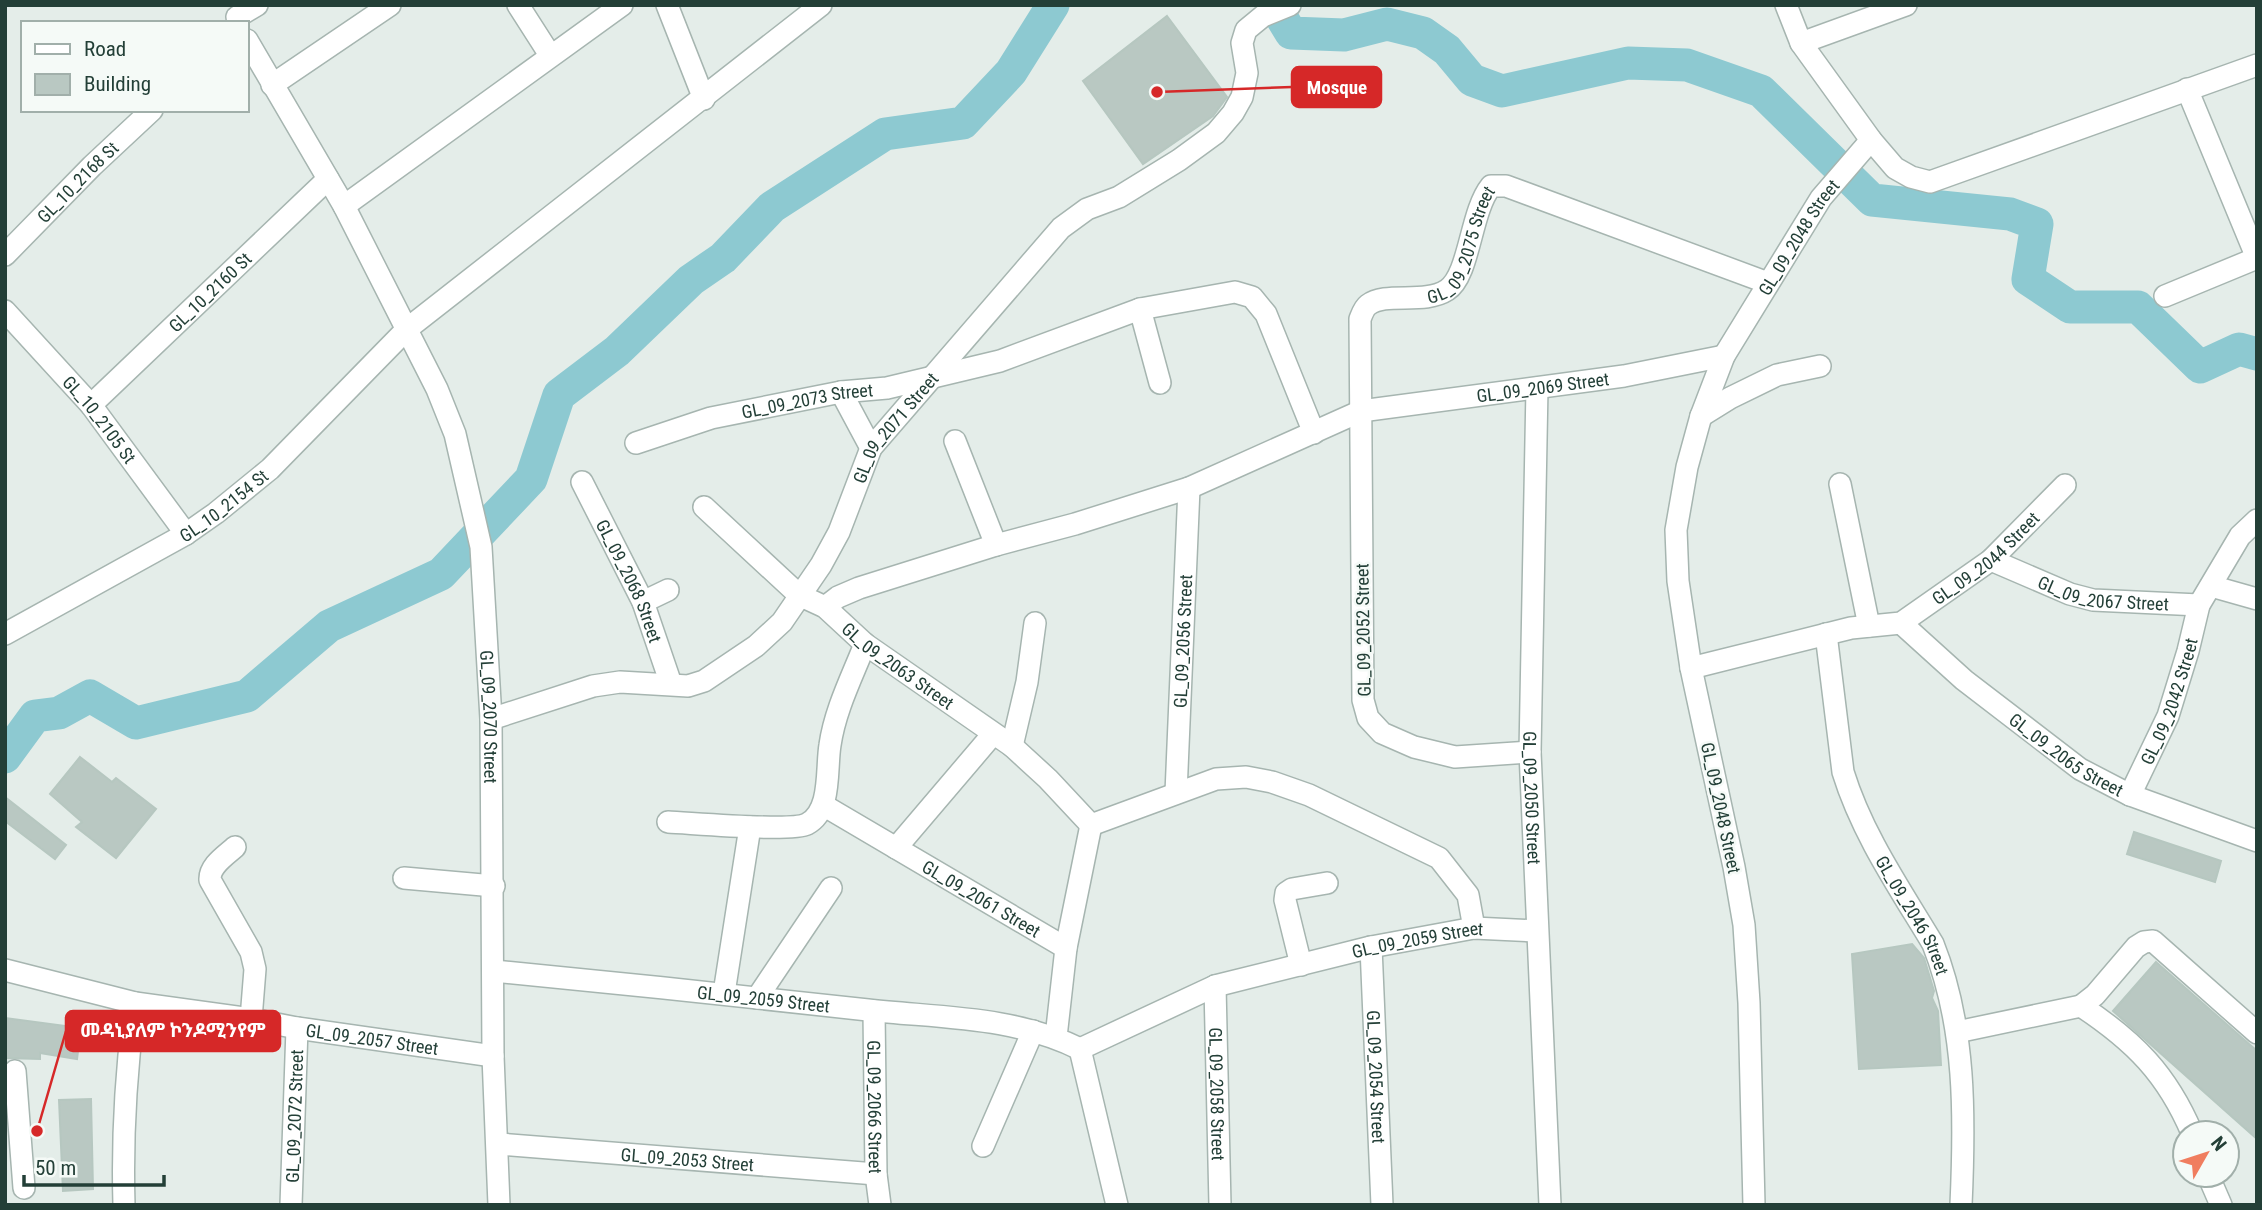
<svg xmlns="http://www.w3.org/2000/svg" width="2262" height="1210" viewBox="0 0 2262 1210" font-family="'Roboto Condensed','Noto Sans Ethiopic',sans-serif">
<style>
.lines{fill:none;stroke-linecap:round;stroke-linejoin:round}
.river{stroke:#8dc9d1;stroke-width:33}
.building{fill:#b9c8c2;stroke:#b6c7c0;stroke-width:2}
.minor-casing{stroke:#a6b5b0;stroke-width:24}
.minor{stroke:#fff;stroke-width:21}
.labels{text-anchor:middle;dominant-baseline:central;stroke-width:5;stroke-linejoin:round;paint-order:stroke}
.street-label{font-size:18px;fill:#233f37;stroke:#f5faf7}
.leader{fill:none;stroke:#d62828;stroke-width:2.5}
.callout-dot{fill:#d62828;stroke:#f5faf7;stroke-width:2.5}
.callout{fill:#d62828;stroke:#d62828;stroke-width:2.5}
.callout-label{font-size:19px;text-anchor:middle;font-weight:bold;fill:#fff}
</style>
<rect width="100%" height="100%" fill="#e4ede9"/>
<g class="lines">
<g class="river">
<path d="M1274,5L1291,33L1344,35L1387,24L1423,33L1447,50L1472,80L1502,91L1628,63L1687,65L1761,91L1872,200L2010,214L2037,224L2028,279L2070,307H2138L2200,367L2239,349L2257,354"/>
<path d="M5,757L35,716L59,713L90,696L136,723L247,696L329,626L441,574L531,479L559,395L617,351L691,280L723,258L772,207L885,134L963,123L1011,72L1053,5"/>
</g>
</g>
<g class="building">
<path d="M1167,16L1227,97L1213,116L1143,164L1083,81Z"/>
<path d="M80,757L112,782L116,778L156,809L116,858L76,827L82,822L50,794Z"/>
<path d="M5,797L66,845L55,859L5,821Z"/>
<path d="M2134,832L2221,861L2215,882L2127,854Z"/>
<path d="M1912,944L1924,958L1934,991L1932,998L1938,1011L1941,1065L1859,1069L1852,954Z"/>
<path d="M2156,962L2257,1051V1139L2113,1011Z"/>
<path d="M5,1018L81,1028L77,1059L40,1053V1059L5,1058Z"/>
<path d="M91,1099L93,1189L63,1191L59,1100Z"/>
</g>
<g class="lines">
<defs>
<g id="minor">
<path d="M518,5L550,55"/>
<path d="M667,5L704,99"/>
<path d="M1786,5L1801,43L1871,140L1895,168L1911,177L1930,182L2257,65"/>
<path d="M237,17L257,5"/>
<path id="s1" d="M247,40L344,206L437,389L455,434L481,547L491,719L493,1056L499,1205"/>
<path d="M1801,43L1906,5"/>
<path d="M272,85L390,5"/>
<path d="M2187,89L2257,258"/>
<path d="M344,206L622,5"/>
<path id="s2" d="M5,255L92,166L152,110"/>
<path d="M2165,296L2257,258"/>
<path d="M1140,309L1160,383"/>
<path id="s3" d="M5,311L91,405L186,534"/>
<path id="s4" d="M1537,388L1530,752L1550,1205"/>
<path d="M841,392L871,448"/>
<path id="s5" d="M91,405L328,179"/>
<path d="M1701,416L1730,398L1777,375L1820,366"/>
<path d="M955,441L996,545"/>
<path id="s6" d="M636,443L711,418L841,392L887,388L1000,361L1140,309L1235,292L1252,297L1266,314L1314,433"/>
<path id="s7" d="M582,482L643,602L671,684"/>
<path d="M1840,484L1869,626"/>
<path id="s8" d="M704,507L799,595L825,607L865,644L1012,746L1048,779L1091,825"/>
<path id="s9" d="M1991,560L2070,594L2093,600L2199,605"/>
<path d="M2211,586L2257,599"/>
<path d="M643,602L668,590"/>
<path id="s10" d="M825,607L838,597L859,588L996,545L1075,524L1189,488L1361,411L1624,376L1724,356"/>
<path id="s11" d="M1901,623L1964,680L2080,769L2130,795L2257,841"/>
<path id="s12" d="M5,634L186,534L216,513L270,469L407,329L821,5"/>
<path id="s13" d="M1826,634L1843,772C1862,834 1900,889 1933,944C1966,1027 1965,1117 1961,1205"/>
<path id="s14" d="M1691,668L1851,628L1901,623L1991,560L2065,485"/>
<path id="s15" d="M491,719L593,686L620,682L688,686L704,681L756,646L782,622L821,565L839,532L871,448L1061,228L1087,209L1119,197L1179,160L1216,133L1233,113L1242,97L1247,73L1242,43L1246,30L1263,16L1290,5"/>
<path d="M1012,746L1027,682L1035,623"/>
<path id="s16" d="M1530,752L1455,757L1414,747L1382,733L1368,718L1363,700L1360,319C1362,314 1364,308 1368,305C1386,291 1424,305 1447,290C1470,275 1470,212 1491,186H1506L1768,283"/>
<path id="s17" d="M1176,793L1189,488"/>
<path id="s18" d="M2130,795L2168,716L2188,651L2199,605L2240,536L2257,520"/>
<path id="s19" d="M823,805L1066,948"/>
<path d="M668,822C692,823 791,832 807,824C832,811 826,769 830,745C835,710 852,677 865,644"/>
<path d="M1091,825L1216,779L1246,777L1272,782L1309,795L1439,858L1468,895L1474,928"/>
<path d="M235,847C225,856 209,866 210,880L251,952L255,969L251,1019"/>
<path d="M896,848L993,734"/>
<path d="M404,878L494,886"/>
<path id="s20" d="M1371,947L1382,1205"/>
<path d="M1301,965L1285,900L1286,893L1292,889L1327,883"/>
<path id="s21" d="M5,970L135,1003L251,1019L297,1028L493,1056"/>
<path id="s22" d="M494,971C619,983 743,996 868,1010C940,1018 1014,1016 1080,1049"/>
<path id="s23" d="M1215,986L1220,1205"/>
<path d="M724,993L750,827"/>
<path d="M757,998L831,888"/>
<path d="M2081,1006L2095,995L2136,947L2144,942L2153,941L2257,1033"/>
<path id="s24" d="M874,1011L876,1174L880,1205"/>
<path d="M1957,1032L2081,1006C2134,1041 2167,1074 2192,1133"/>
<path d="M1056,1037L1066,948L1091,825"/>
<path id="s25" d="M1080,1049L1215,986L1371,947L1474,928L1537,931"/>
<path d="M1080,1049L1117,1205"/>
<path d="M15,1071L24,1188"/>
<path id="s26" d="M499,1144L876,1174"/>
<path d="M983,1146L1033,1031"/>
<path d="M2208,1175L2221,1205"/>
<path d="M124,1205C122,1137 126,1070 135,1003"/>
<path id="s27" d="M291,1205L297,1028"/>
<path id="s28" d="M1754,1205L1749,1003L1744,925L1734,867L1691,668L1678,581L1676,530L1687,467L1701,416L1724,356L1821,198L1871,140"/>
</g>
</defs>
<use href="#minor" class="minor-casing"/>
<use href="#minor" class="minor"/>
</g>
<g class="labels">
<g class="street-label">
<text stroke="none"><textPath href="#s2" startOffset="103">GL_10_2168 St</textPath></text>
<text stroke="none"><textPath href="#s28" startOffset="1003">GL_09_2048 Street</textPath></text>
<text stroke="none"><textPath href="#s16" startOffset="716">GL_09_2075 Street</textPath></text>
<text stroke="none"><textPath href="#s5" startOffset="164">GL_10_2160 St</textPath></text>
<text stroke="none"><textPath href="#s10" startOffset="756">GL_09_2069 Street</textPath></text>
<text stroke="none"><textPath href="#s6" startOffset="177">GL_09_2073 Street</textPath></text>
<text stroke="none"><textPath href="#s3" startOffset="144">GL_10_2105 St</textPath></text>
<text stroke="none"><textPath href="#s15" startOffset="544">GL_09_2071 Street</textPath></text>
<text stroke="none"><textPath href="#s12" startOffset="254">GL_10_2154 St</textPath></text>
<text stroke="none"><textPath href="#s14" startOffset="322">GL_09_2044 Street</textPath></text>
<text stroke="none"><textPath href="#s7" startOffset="110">GL_09_2068 Street</textPath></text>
<text stroke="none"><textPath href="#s9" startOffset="119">GL_09_2067 Street</textPath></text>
<text transform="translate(1363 630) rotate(-91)">GL_09_2052 Street</text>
<text stroke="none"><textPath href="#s17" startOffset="152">GL_09_2056 Street</textPath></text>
<text stroke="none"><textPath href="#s8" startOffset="252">GL_09_2063 Street</textPath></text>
<text stroke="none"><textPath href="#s18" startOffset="102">GL_09_2042 Street</textPath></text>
<text stroke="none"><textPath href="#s1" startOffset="732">GL_09_2070 Street</textPath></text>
<text stroke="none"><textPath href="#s11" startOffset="212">GL_09_2065 Street</textPath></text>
<text stroke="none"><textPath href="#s4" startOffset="410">GL_09_2050 Street</textPath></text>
<text transform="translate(1721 808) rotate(78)">GL_09_2048 Street</text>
<text stroke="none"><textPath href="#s19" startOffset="184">GL_09_2061 Street</textPath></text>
<text stroke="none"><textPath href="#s13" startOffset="299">GL_09_2046 Street</textPath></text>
<text stroke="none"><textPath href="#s25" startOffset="357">GL_09_2059 Street</textPath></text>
<text stroke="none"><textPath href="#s22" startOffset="271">GL_09_2059 Street</textPath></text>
<text stroke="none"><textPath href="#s21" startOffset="374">GL_09_2057 Street</textPath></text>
<text stroke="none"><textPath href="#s20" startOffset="130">GL_09_2054 Street</textPath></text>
<text stroke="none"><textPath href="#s23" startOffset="108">GL_09_2058 Street</textPath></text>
<text stroke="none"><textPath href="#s24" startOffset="96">GL_09_2066 Street</textPath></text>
<text stroke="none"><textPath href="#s27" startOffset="89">GL_09_2072 Street</textPath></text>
<text stroke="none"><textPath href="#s26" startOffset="189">GL_09_2053 Street</textPath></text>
</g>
</g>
<path class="leader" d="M1157 92L1292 87M37 1131L66 1031"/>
<g class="callout-dot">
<circle cx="1157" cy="92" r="7"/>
<circle cx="37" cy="1131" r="7"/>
</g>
<g class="callout">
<rect x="1292" y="67" width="89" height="40" rx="7"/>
<rect x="66" y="1011" width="214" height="40" rx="7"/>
</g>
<g class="callout-label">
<text x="1337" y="94">Mosque</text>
<text x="173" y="1037">መዳኒያለም ኮንዶሚንየም</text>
</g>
<rect width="2262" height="1210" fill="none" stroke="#233f37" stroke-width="14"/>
<rect x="21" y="21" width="228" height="91" fill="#f5faf7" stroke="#a1afaa" stroke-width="2"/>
<rect x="35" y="44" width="35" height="10" fill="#ffffff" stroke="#a1afaa" stroke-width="2"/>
<text x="84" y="56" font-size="21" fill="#233f37">Road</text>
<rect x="35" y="74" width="35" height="21" fill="#b9c8c2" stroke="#a1afaa" stroke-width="2"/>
<text x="84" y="91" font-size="21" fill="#233f37">Building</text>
<g transform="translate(2206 1154) rotate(51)"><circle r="33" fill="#f5faf7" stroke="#a1afaa" stroke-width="2"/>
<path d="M0-5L12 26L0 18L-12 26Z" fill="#f07d5f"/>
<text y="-10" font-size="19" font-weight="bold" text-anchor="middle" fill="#233f37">N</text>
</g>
<path d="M24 1175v10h140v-10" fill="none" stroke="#233f37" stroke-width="3.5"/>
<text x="35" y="1175" font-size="21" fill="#233f37" stroke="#f5faf7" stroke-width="5" paint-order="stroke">50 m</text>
</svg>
